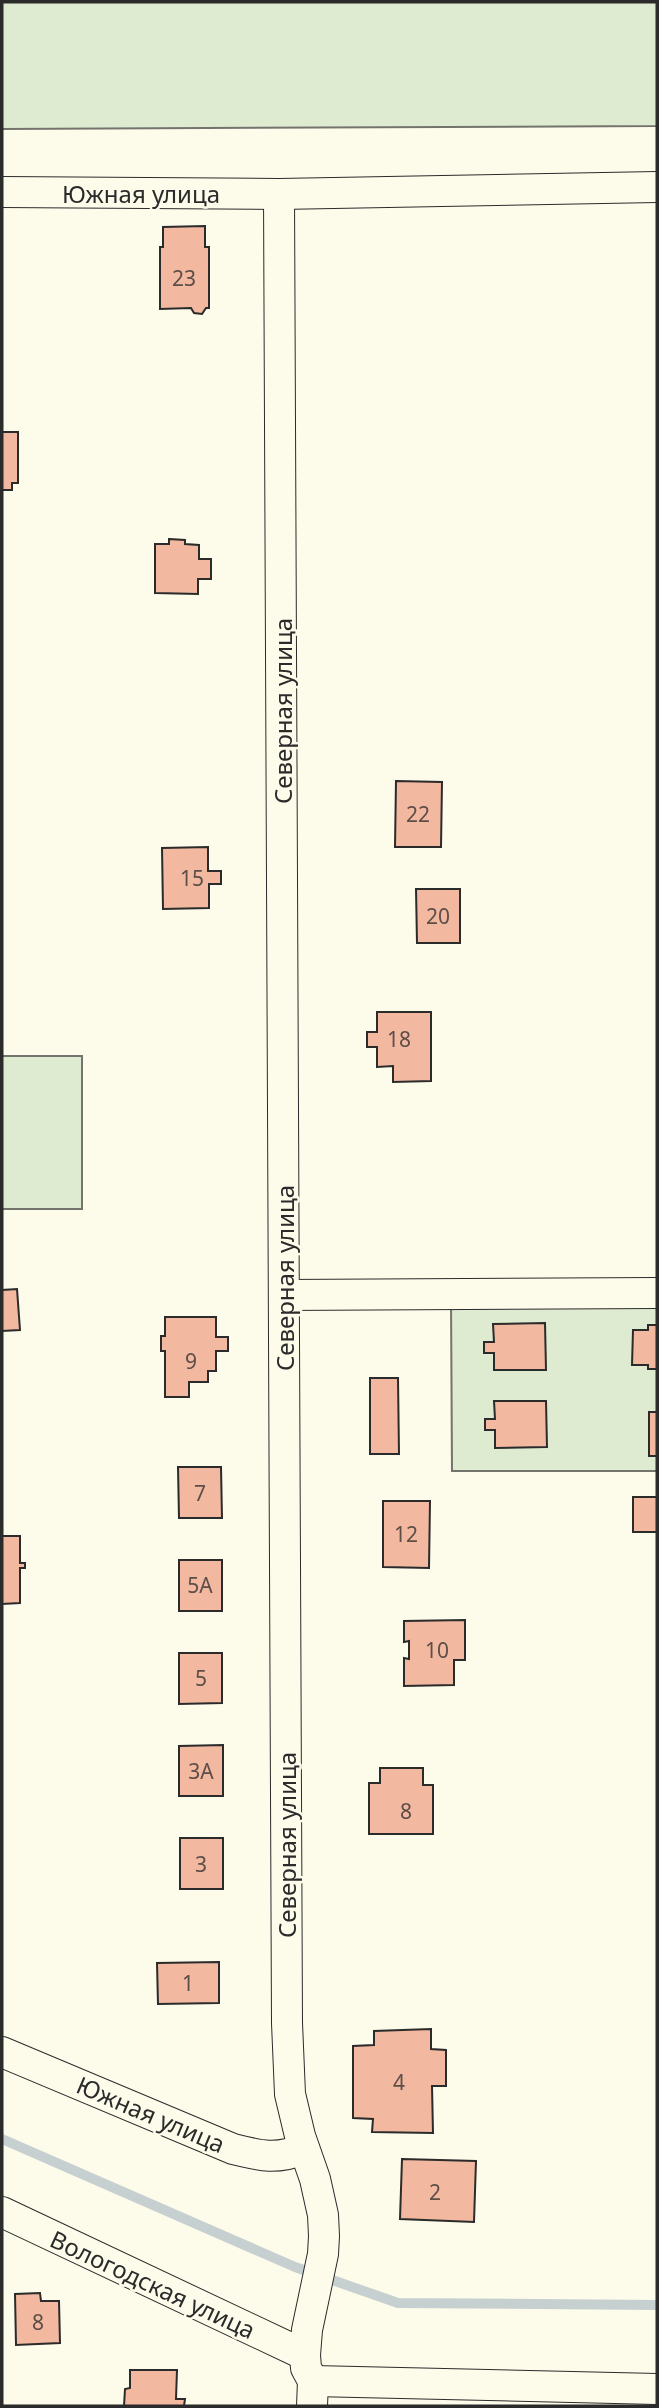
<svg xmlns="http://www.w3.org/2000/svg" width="659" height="2408" viewBox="0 0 659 2408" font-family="'Noto Sans',sans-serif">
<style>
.green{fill:#deebd1;stroke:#74746e;stroke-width:2}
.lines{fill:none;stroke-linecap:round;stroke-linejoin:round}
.stream{stroke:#c7d0d0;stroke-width:10}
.building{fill:#f2b8a0;stroke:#2b2b2b;stroke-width:2}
.street-casing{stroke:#2b2b2b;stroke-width:32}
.street{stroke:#fdfbea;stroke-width:30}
.labels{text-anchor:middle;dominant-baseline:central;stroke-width:5;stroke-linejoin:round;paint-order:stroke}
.number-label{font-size:21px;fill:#5d4e48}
.street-label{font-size:24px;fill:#2b2b2b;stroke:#fdfbea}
</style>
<rect width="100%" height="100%" fill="#fdfbea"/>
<g class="green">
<path d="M2,2H657V126L2,129Z"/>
<rect x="2" y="1056" width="80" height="153"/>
<path d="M657,1297V1471H452L451,1298Z"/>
</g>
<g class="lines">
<path class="stream" d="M2,2139L295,2267L398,2303L657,2305"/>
</g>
<g class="building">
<path d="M205,226V247H209V308H206L202,314L194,313L191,308L160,309V247H163V227Z"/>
<path d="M2,432H18V483H12V490H2Z"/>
<path d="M169,539L185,540V544L199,545V559H211V579H198V594L155,593V544H169Z"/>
<path d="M396,781L442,782L441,847H395Z"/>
<path d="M208,847V871H221V884H209V908L163,909L162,848Z"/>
<path d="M416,889H460V943H417Z"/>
<path d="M377,1012H431V1081L393,1082V1066L377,1067V1047H367V1032H377Z"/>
<path d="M17,1289L20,1330L2,1331V1290Z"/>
<path d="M165,1317H216V1337H228V1351H216V1371H208V1382H189V1397H165V1351H161V1336H165Z"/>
<path d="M545,1323L546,1370H494V1353H484V1342H494L493,1324Z"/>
<path d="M648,1325H657V1369H648V1365H632L633,1330H648Z"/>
<path d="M370,1378H398L399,1454H370Z"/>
<path d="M494,1401H546L547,1447L495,1448V1430H485V1419H495Z"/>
<rect x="649" y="1412" width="8" height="44"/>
<path d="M178,1467H221L222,1518H179Z"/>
<rect x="633" y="1497" width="24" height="35"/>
<path d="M383,1501H430L429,1568L383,1567Z"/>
<path d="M2,1536H20V1563H25V1568H20V1603L2,1604Z"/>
<rect x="179" y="1560" width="43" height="51"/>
<path d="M465,1620V1660H454V1685L404,1686V1658L409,1659V1641L404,1642V1621Z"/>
<path d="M179,1653H222V1703L179,1704Z"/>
<path d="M223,1745V1796H179V1746Z"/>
<path d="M380,1768H423V1785H433V1834H369V1783H380Z"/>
<rect x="180" y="1838" width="43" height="51"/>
<path d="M219,1962V2003L158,2004L157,1963Z"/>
<path d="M431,2029V2049L446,2050V2086H432L433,2133L372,2132L373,2119L353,2118V2046L374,2045V2031Z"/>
<path d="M402,2159L476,2161L474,2222L400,2219Z"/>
<path d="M40,2293L41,2301H59L60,2343L16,2345L15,2294Z"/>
<path d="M130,2370H177L176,2399H185L184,2406H124L125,2389L130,2388Z"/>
</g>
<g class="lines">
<defs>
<g id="street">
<path d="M2,192L279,194L657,187"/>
<path d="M279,194L287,2023L290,2094L300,2136L315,2179L323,2215L324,2236L323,2254L307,2330L305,2355L306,2368L313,2381L312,2406"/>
<path d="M284,1295L657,1293"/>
<path d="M2,2052L233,2149C261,2156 276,2160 304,2149"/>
<path d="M2,2212L305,2355"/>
<path d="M313,2381L657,2389"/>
</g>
</defs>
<use href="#street" class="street-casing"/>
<use href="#street" class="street"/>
</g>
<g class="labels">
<g class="number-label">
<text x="184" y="278">23</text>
<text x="418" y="814">22</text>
<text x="192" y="878">15</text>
<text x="438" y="916">20</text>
<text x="399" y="1039">18</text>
<text x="191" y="1361">9</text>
<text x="200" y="1493">7</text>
<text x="406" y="1534">12</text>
<text x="200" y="1585">5А</text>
<text x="437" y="1650">10</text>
<text x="201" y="1678">5</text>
<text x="201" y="1771">3А</text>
<text x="406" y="1811">8</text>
<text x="201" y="1864">3</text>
<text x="188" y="1983">1</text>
<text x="399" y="2082">4</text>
<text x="435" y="2192">2</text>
<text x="38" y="2322">8</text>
</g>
<g class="street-label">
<text x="141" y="193">Южная улица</text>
<text transform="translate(282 711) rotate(-90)">Северная улица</text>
<text transform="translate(284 1278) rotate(-90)">Северная улица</text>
<text transform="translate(286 1845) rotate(-90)">Северная улица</text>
<text transform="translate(151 2114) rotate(23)">Южная улица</text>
<text transform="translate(153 2284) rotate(25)">Вологодская улица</text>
</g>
</g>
<rect width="659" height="2408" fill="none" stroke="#2b2b2b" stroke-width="7"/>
</svg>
